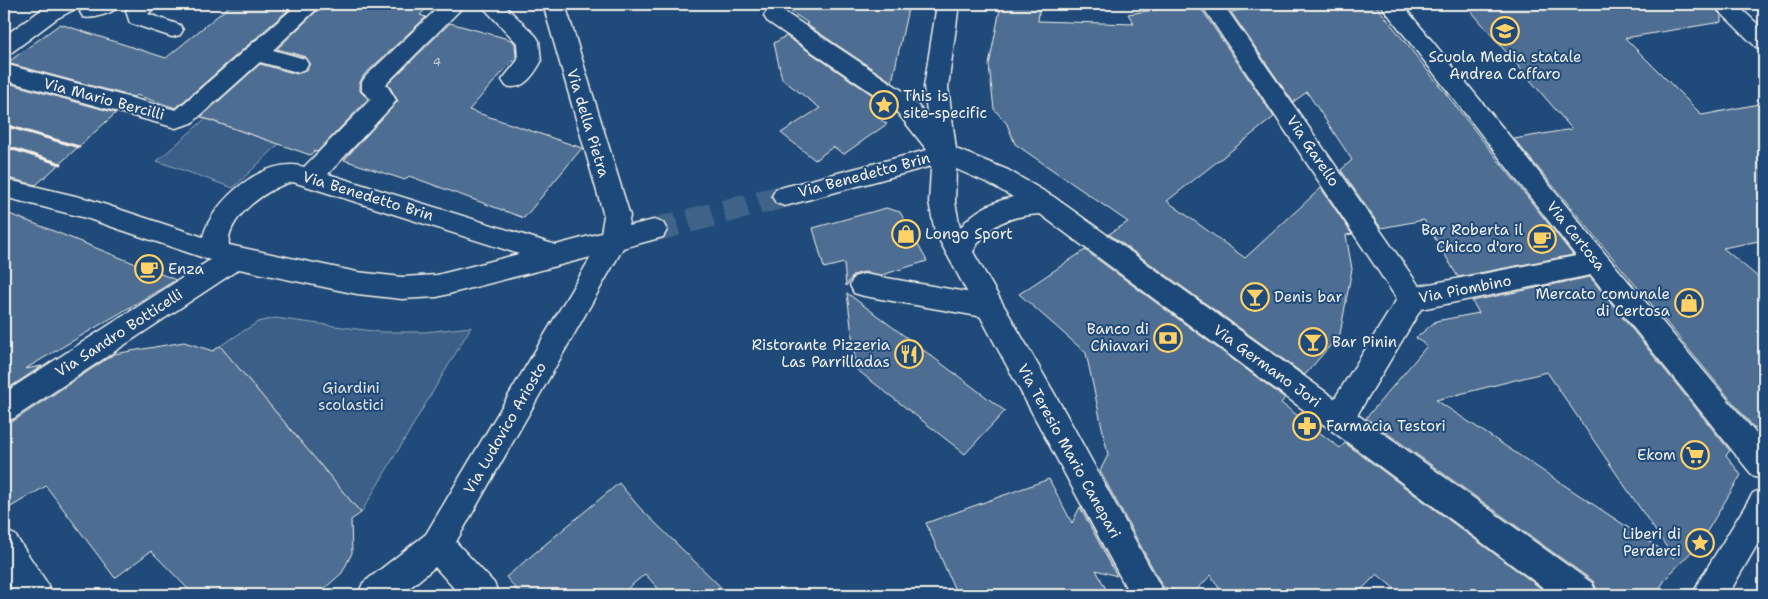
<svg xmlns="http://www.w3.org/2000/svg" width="1768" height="599" viewBox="0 0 1768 599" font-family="'Shantell Sans',sans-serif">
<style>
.green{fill:#3a5f88;stroke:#97a8b8}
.building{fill:#4d6e92;stroke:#f4f1e8;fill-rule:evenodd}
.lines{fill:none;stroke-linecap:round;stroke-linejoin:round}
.minor-tunnel{stroke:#3f638a;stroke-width:24;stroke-dasharray:24 12;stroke-linecap:butt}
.minor-casing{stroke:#f4f1e8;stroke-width:3}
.major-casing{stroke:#f4f1e8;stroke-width:3}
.minor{fill:#1f4a7a;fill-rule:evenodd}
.major{fill:#1f4a7a;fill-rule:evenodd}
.rail{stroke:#f4f1e8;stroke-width:3}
.labels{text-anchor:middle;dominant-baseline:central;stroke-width:4;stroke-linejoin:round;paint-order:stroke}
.number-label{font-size:12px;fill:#cad0d2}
.poi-label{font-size:15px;fill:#f4f1e8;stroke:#1f4a7a;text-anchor:start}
.street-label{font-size:15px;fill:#f4f1e8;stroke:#1f4a7a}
.park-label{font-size:15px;fill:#e1e2de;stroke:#1f4a7a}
</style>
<rect width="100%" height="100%" fill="#1f4a7a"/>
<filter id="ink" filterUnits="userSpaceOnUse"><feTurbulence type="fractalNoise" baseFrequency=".02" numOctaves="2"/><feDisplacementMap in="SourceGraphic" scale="10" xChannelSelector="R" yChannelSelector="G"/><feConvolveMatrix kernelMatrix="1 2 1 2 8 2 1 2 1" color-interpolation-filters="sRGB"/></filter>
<g filter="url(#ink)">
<g class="green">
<path d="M205,119L279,144L233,188L157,161Z"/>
<path d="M275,318L380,332H425L471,327L361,513L220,346L258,322Z"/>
</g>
<g class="building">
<path d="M232,4H295L176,108L136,95L134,97L7,63L60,24L166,58Z"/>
<path d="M324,4H431L420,15L426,17L364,75L360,82V91L368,99L317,152L314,151L310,155L201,117L260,64L297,74L307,70L310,63L306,57L277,49Z"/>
<path d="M779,4H909L892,82L806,24L808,23Z"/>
<path d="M1001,4H1040L1038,21L1134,24L1128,14L1161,9L1159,4H1198L1274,117L1167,201L1245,258L1321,188L1352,234L1346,235L1352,269L1340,334L1305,375L1109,234L1128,222L1015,144L1007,124L994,109L989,65Z"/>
<path d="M1269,4H1375L1573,255L1458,277L1424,220L1381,228L1341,170L1352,160L1307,92L1293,102L1231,12Z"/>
<path d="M1465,4H1710L1721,15V22L1625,38L1702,115L1764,103V240L1723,248L1764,282V421L1755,429L1514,139L1572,129Z"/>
<path d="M450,23L512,40L515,44L516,57L469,110L582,148L524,218L409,176L405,180L344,160L398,101L388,84Z"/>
<path d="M786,36L887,105L886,111L877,117L887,124L844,154L833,147L815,160L781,133L820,108L782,79L774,43Z"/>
<path d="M4,82L116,113L36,185L4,177Z"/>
<path d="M886,208L900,212L927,261L882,275L864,272L853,275L846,286L844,263L824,268L813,228Z"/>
<path d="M4,212L46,228L176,280L25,369L42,366L4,391Z"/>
<path d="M1085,250L1285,398L1281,403L1340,448L1345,443L1550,595H1402L1377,574L1356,595H1223L1211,575L1192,595L1163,587L1100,471L1108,455L1086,353L1019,294Z"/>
<path d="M1590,277L1730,451L1726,455L1741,475L1700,543L1667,577L1655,595H1599L1593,581L1366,418L1427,346L1416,338L1436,321L1479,313L1472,301ZM1547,372L1674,558L1436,400Z"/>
<path d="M847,293L1005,411L965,454L856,369Z"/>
<path d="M184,342L213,351L220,346L361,513L351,520L352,553L342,573L317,595H194L151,551L115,578L46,486L4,511V424L15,420L114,354Z"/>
<path d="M1049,479L1072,523L1080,507L1117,576L1096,570L1109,595H957L926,523Z"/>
<path d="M619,483L639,507L729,595H664L645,574L620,595H521L506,577Z"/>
</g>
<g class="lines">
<path class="minor-tunnel" d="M654,230L785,196"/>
<defs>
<g id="minor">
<path d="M50,4H78L75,9L56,19L12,52L4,54V36Z"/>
<path d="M88,4H121C116,12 93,20 83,17L80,12Z"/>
<path d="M132,4H157L148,14L180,25L183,30L180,35L172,37L130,23L126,11Z"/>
<path d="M298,4H322L273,50L305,59L308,64L305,69L297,72L260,62L192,123L176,128L4,80V64L176,110Z"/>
<path d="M442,4H466L386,84L396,100L392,106L328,174L556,245L601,233L604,216L543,4H565L630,216L628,226L654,220L663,223L667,230L663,237L623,248L456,542L494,583L499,595H460L435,567L401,595H358L363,583L426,534L591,257L437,297L402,299L357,294L239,269L14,418L4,422V393L210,260L86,218L4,197V179L88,199L203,237C212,200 266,155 304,167L371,99L362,91V82L366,76ZM293,182L519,254L437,275L402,277L357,272L229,245C225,219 269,186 293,182Z"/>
<path d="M480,4H503L536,36L539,41L541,62C533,76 523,91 506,86L502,80L518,60L517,43Z"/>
<path d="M1201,4H1223L1419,286L1576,256L1380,4H1402L1606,255L1764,443V480L1753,476L1591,275L1421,309L1350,427L1339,431L1328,427L1324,418L1328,409L1397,299Z"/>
<path d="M1712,4H1736L1764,30V49L1756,47Z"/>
<path d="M775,9L783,11L909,95L953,148L956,154L953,160L785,206L776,203L772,196L776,189L927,150L893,107L767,21L764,16L767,11Z"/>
<path d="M864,274L989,296L999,299L1003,307L999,315L989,318L864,296L854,293L850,285L854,277Z"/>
<path d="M1764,488V533L1728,595H1693L1698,583L1753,493Z"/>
<path d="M4,530L15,535L47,583L52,595H16L4,575Z"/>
</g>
<path id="major" d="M937,4H959L948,87L956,149L1008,170L1054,197L1592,583L1597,595H1553L1040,214C1010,216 987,224 973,252L1065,412L1165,595H1130L935,232L929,202L932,154L924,87ZM956,169L990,184L1013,197C992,202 974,210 960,228L955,202Z"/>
</defs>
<use href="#minor" class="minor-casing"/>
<use href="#major" class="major-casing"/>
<use href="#minor" class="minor"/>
<use href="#major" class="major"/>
<g class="rail">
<path d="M1755,4L1764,12"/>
<path d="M4,125L79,147"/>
<path d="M4,146L61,164"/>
</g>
</g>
</g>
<defs>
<symbol id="school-ring" viewBox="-11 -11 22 22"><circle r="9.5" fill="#1f4a7a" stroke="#ffd166" stroke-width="1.5"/><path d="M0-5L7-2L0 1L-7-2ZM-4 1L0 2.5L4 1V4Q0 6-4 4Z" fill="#ffd166"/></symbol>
<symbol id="sight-ring" viewBox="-11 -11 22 22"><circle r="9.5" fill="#1f4a7a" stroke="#ffd166" stroke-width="1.5"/><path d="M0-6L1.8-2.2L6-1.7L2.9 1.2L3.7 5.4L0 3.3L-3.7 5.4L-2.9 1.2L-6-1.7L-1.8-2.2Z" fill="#ffd166"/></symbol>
<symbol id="shop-ring" viewBox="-11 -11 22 22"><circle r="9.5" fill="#1f4a7a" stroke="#ffd166" stroke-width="1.5"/><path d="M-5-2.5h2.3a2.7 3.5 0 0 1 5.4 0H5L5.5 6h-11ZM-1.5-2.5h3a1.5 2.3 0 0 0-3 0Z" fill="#ffd166"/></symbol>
<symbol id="cafe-ring" viewBox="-11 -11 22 22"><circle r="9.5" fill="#1f4a7a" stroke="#ffd166" stroke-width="1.5"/><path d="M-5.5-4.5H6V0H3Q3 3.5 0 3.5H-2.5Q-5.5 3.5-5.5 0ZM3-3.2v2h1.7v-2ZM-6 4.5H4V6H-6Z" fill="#ffd166"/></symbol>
<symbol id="bar-ring" viewBox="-11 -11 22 22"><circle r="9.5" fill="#1f4a7a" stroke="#ffd166" stroke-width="1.5"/><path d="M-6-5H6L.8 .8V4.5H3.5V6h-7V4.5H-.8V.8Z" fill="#ffd166"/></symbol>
<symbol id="bank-ring" viewBox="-11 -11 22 22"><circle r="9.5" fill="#1f4a7a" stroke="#ffd166" stroke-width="1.5"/><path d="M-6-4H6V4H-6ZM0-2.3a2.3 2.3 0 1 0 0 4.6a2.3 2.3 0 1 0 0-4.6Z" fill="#ffd166"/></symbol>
<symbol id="restaurant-ring" viewBox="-11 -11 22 22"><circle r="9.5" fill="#1f4a7a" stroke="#ffd166" stroke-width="1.5"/><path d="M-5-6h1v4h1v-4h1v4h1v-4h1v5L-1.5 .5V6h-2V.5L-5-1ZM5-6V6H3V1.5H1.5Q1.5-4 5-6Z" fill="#ffd166"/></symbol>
<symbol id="pharmacy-ring" viewBox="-11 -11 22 22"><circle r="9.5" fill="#1f4a7a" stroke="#ffd166" stroke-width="1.5"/><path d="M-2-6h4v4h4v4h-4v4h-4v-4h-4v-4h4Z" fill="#ffd166"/></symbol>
<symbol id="supermarket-ring" viewBox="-11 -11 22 22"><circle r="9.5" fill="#1f4a7a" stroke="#ffd166" stroke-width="1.5"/><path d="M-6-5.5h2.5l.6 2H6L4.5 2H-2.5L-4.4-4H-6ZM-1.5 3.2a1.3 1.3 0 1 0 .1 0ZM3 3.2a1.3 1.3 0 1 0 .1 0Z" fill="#ffd166"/></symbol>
</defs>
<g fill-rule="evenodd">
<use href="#school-ring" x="1489" y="15" width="32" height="32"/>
<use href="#sight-ring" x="868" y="89" width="32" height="32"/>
<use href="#shop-ring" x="890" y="218" width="32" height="32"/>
<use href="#cafe-ring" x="1526" y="223" width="32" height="32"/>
<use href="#cafe-ring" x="133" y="253" width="32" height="32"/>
<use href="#bar-ring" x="1239" y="281" width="32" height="32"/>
<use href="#shop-ring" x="1673" y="287" width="32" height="32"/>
<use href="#bank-ring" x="1152" y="322" width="32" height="32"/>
<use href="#bar-ring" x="1297" y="326" width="32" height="32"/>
<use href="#restaurant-ring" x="893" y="338" width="32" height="32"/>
<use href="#pharmacy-ring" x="1291" y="410" width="32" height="32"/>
<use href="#supermarket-ring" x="1679" y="439" width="32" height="32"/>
<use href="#sight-ring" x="1684" y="527" width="32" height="32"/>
</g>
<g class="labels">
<g class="number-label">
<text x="437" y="62">4</text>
</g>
<g class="poi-label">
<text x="1505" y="57" text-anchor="middle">Scuola Media statale<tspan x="1505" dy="17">Andrea Caffaro</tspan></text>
<text x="903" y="96">This is<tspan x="903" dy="17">site-specific</tspan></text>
<text x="1523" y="230" text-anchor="end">Bar Roberta il<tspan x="1523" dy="17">Chicco d'oro</tspan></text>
<text x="925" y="234">Longo Sport</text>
<text x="168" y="269">Enza</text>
<text x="1670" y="294" text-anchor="end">Mercato comunale<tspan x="1670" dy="17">di Certosa</tspan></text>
<text x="1274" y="297">Denis bar</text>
<text x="1149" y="329" text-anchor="end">Banco di<tspan x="1149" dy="17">Chiavari</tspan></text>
<text x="1332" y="342">Bar Pinin</text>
<text x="890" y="345" text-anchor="end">Ristorante Pizzeria<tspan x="890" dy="17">Las Parrilladas</tspan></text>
<text x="1326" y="426">Farmacia Testori</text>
<text x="1676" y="455" text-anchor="end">Ekom</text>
<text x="1681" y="534" text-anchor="end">Liberi di<tspan x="1681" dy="17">Perderci</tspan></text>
</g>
<g class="street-label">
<text transform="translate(104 99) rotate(15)">Via Mario Bercilli</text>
<text transform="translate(588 123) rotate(73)">Via della Pietra</text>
<text transform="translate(1313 151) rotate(56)">Via Garello</text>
<text transform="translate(864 175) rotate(-15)">Via Benedetto Brin</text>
<text transform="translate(368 196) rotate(17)">Via Benedetto Brin</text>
<text transform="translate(1576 236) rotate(51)">Via Certosa</text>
<text transform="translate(1465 289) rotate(-11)">Via Piombino</text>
<text transform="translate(119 333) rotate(-33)">Via Sandro Botticelli</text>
<text transform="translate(1267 366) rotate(36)">Via Germano Jori</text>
<text transform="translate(505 428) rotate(-60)">Via Ludovico Ariosto</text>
<text transform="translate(1069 451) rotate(61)">Via Teresio Mario Canepari</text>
</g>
<g class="park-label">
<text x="351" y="388">Giardini<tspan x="351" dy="17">scolastici</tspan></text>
</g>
</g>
<rect width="1768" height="599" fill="none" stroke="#1f4a7a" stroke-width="20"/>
<rect x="10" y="10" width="1748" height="579" fill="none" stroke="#f4f1e8" stroke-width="2" filter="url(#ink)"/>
</svg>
